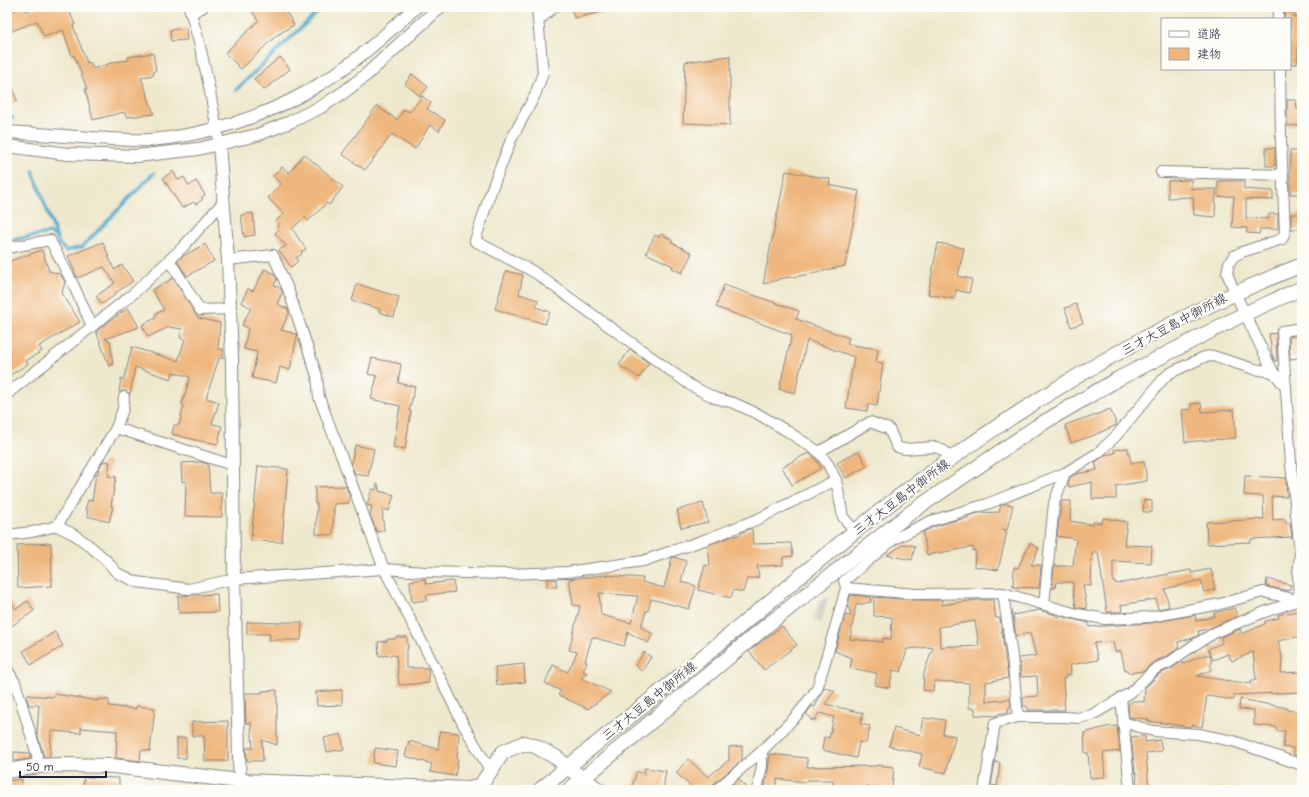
<svg xmlns="http://www.w3.org/2000/svg" width="1309" height="797" viewBox="0 0 1309 797" font-family="'Comic Neue','Klee One',sans-serif">
<style>
.industrial{fill:#c7c5b8}
.lines{fill:none;stroke-linecap:round;stroke-linejoin:round}
.stream{stroke:#4da9cb;stroke-width:3.5}
.building{fill:#efb77e;fill-rule:evenodd}
.minor-casing{stroke:#888584;stroke-width:12}
.tertiary-casing{stroke:#888584;stroke-width:14}
.secondary-casing{stroke:#888584;stroke-width:16}
.minor{stroke:#fff;stroke-width:10}
.tertiary{stroke:#fff;stroke-width:12}
.secondary{stroke:#fff;stroke-width:14}
.labels{text-anchor:middle;dominant-baseline:central;stroke-width:4;stroke-linejoin:round;paint-order:stroke}
.street-label{font-size:13px;fill:#22223b;stroke:#fdfcf7}
</style>
<rect width="100%" height="100%" fill="#fdfcf7"/>
<filter id="ink" filterUnits="userSpaceOnUse"><feTurbulence type="fractalNoise" baseFrequency=".025" numOctaves="2"/><feDisplacementMap in="SourceGraphic" scale="8" xChannelSelector="R" yChannelSelector="G"/><feConvolveMatrix kernelMatrix="1 2 1 2 8 2 1 2 1" color-interpolation-filters="sRGB"/></filter>
<filter id="wash" filterUnits="userSpaceOnUse"><feTurbulence type="fractalNoise" baseFrequency=".012" numOctaves="4" result="noise"/><feDisplacementMap in="SourceGraphic" scale="16" xChannelSelector="R" yChannelSelector="G"/><feGaussianBlur stdDeviation="0.9" result="paint"/><feColorMatrix in="noise" values="0 0 0 0 0 0 0 0 0 0 0 0 0 0 0 0 0 1.4 0 .05"/><feComposite in="paint" operator="in"/></filter>
<g filter="url(#wash)">
<rect width="100%" height="100%" fill="#eee8cc"/>
<path class="industrial" d="M824,597L828,598L821,623L813,620L820,600H823Z"/>
<g class="lines">
<g class="stream">
<path d="M543,9L545,7"/>
<path d="M236,90L323,7"/>
<path d="M7,117L13,118"/>
<path d="M33,171L59,244L66,251L82,247L154,173"/>
<path d="M7,241L49,233L56,237"/>
</g>
</g>
<g id="blocks">
<g class="building">
<path d="M22,7H25L26,12L38,7H68L75,25L73,26L87,63L90,62L93,69L114,62L129,60L128,57L153,53L156,70L153,72L154,75L141,77L154,114L127,117L124,112L93,120L85,89H87L74,55L72,56L63,30L44,37L37,21L7,33V13Z"/>
<path d="M250,7H283L294,25L277,35L241,69L225,53L258,21Z"/>
<path d="M571,7H607V11L574,18Z"/>
<path d="M1285,7H1295L1294,17H1302V37H1299L1297,64H1290V19H1284Z"/>
<path d="M186,28L187,40L171,41L170,30Z"/>
<path d="M730,56V125L683,123L685,62Z"/>
<path d="M280,57L290,69L264,90L254,79Z"/>
<path d="M412,74L428,87L420,96L405,84Z"/>
<path d="M7,77H9L17,101L7,105Z"/>
<path d="M422,96L431,103L427,109L445,120L439,131L430,125L415,149L392,134L365,170L342,154L377,106L397,120L404,109L410,112Z"/>
<path d="M1287,100H1296L1297,109H1302V125L1287,126Z"/>
<rect x="1266" y="148" width="9" height="18"/>
<path d="M1290,151H1300L1302,194H1290Z"/>
<path d="M304,154L343,187L329,205L327,203L308,221L305,217L292,229L306,249L301,252L302,254L296,258L298,261L291,267L279,250L286,246L275,233L279,229L277,227L279,224L276,221L284,214L268,198L281,184L273,176L282,167L289,173Z"/>
<path d="M173,171L178,180L184,177L189,186L196,181L205,195L202,197V200L196,204L194,202L182,208L163,178Z"/>
<path d="M786,171L830,179L829,185L859,191L845,266L812,273V274L778,279V280L763,284Z"/>
<path d="M1191,180V189H1216L1215,217L1194,215L1193,197L1168,198V181Z"/>
<path d="M1218,181H1244V189L1273,191V200L1246,199V218L1269,219V214H1278V229H1260L1259,234L1247,233V228L1232,227L1234,196L1218,197Z"/>
<path d="M253,213L255,235L244,237L241,215Z"/>
<rect x="1291" y="214" width="11" height="15"/>
<path d="M661,234L672,240L671,242L692,253L682,273L672,268L673,266L646,253L655,235L659,237Z"/>
<path d="M103,242L114,270L122,265L133,281L114,294L115,295L102,304L96,296L115,283L104,267L80,277H77L68,256Z"/>
<path d="M938,243L964,248L958,276L972,279L969,293L956,290L954,299L928,294Z"/>
<path d="M205,244L214,261L187,276L177,261L183,256Z"/>
<path d="M42,250L49,271L60,274L65,282L62,293L80,322L39,346L42,351L26,361L28,364L7,377V262Z"/>
<path d="M265,269L274,274L277,280L274,285L281,289L282,291V293L277,304L288,309L289,313L281,330L296,334L297,336L290,370L280,367L276,383L252,378L257,352L244,349L248,328L242,325L251,308L241,302L248,289L253,291Z"/>
<path d="M506,271L523,275L519,294L538,300L536,307L550,312L545,324L495,309Z"/>
<path d="M173,278L198,318L220,323L218,349H223V358H219L206,398L219,402L212,424L222,426L218,444L195,440L172,434L174,425H179L184,405L182,404L190,377L173,372L171,379L135,367L130,394L125,391L119,392L121,379H124L132,347L178,361L185,339L180,338L182,329L169,327L148,337L142,325L156,318L155,314L164,310L152,290Z"/>
<path d="M357,284L399,297L394,317L379,312L380,309L352,301Z"/>
<path d="M724,285L799,311L796,319L849,338L847,344L878,349L876,362L883,363L877,406L868,404L867,411L846,408L854,357L807,340L795,393L779,389L792,335L716,307Z"/>
<path d="M1076,304L1083,323L1071,327L1065,308Z"/>
<path d="M128,308L139,327L105,339L110,341L113,365L109,366L96,331Z"/>
<path d="M1276,333L1277,361H1275L1272,354L1269,334Z"/>
<path d="M1302,335V351H1299V358L1290,359L1289,337Z"/>
<path d="M630,349L649,363L639,378L619,365Z"/>
<path d="M372,358L401,364L398,383L415,387L409,411H411L405,449L393,447L400,406L371,399L377,376L368,374Z"/>
<path d="M1201,403L1202,412L1234,410L1236,438L1185,442L1182,410L1191,409V404Z"/>
<path d="M1110,409L1117,425L1092,436L1071,443L1065,425L1085,418L1086,419Z"/>
<path d="M355,445L374,449L368,476L355,474L351,464Z"/>
<path d="M1128,448L1131,463L1144,461L1147,481L1116,486V499H1092V482L1069,487L1068,483L1070,477L1076,474L1097,470L1095,462L1105,455L1115,453L1114,450Z"/>
<path d="M858,451L867,466L846,478L837,463Z"/>
<path d="M808,453L814,457L821,468L792,485L782,467Z"/>
<path d="M104,461L110,462L108,476L116,477L111,506L113,507L109,522L87,516L88,510H85L88,500L92,501L96,474H98L99,468Z"/>
<path d="M200,462L208,464L210,493H222V517L185,516L186,481L182,482L181,463Z"/>
<path d="M258,466L288,469L282,542L251,541Z"/>
<path d="M1245,476L1286,478L1287,497L1272,496L1273,520L1285,519L1286,523H1290L1292,537L1251,539V542L1207,544L1206,522L1264,519L1263,496L1244,495Z"/>
<path d="M377,484H378L379,491L394,495L389,511L382,508L384,531L377,532L370,515L372,506L367,505L372,489L376,490Z"/>
<path d="M346,486L349,495V503L334,504L333,535L316,534L317,504H315V487Z"/>
<path d="M1144,500L1152,501V512H1143Z"/>
<path d="M1062,501H1071L1070,521L1093,525V522L1102,523L1103,518L1127,522L1124,545L1152,546L1151,563L1113,561V582H1116V584L1191,570V573L1211,569L1215,590L1204,592L1201,580L1165,589L1169,607L1158,609L1156,599L1121,605L1122,612H1107L1098,552H1092L1091,586L1083,585L1087,609L1076,607L1073,589V582H1056L1055,588H1052L1054,566H1073L1075,547L1076,539L1057,536Z"/>
<path d="M703,503L708,522L681,528L677,510Z"/>
<path d="M1006,504L1013,505L1007,530L1001,529L1007,532L998,570L974,566L976,551H973V547L927,555L923,532L933,527L953,521L968,518V516L978,513L999,512L1001,505Z"/>
<path d="M749,529H752L753,544L791,543L793,556L783,557V565L757,566L759,577L747,579L743,592L733,590L731,598L698,590L705,565L710,566L708,545L733,536L741,535V533Z"/>
<path d="M51,543L52,586L18,588L17,545Z"/>
<path d="M1030,543L1039,548L1031,565H1041L1039,588L1013,587L1014,567L1018,568Z"/>
<path d="M904,544L915,546L912,560L887,555Z"/>
<path d="M674,557L686,561L681,582L696,586L689,609L651,599L648,611H646L641,627L653,634L648,643L628,632L624,646L592,637L585,661L587,662L583,671L587,673L581,678L611,692L588,709L558,695L561,691L545,683L553,665L568,672L577,652L569,650L580,606L573,605L569,579L605,575L643,578L642,582L664,588L672,558ZM599,593L638,596L631,623L601,615Z"/>
<path d="M425,579L426,584L453,581L455,592L426,595L427,600L412,602L410,581Z"/>
<path d="M547,579H556L557,587H547Z"/>
<path d="M1267,579L1291,585L1289,591L1266,586Z"/>
<path d="M217,594L218,612L179,613L178,596Z"/>
<path d="M851,595L870,597L871,602L856,605L850,639L883,642V638L891,639L892,617L874,616V597L915,600H942V605L976,600H993L996,618H1000L1008,678L986,682V702L1010,699L1011,707L1008,708L1009,712L998,714L997,716L975,715V708H969V683L934,681L933,691L923,690L924,673L933,647L907,649L901,672L893,670L889,688L875,685L877,673L850,668L852,658L835,651L845,615L851,616L848,604ZM975,621L979,646L953,647V646L940,647L939,627Z"/>
<path d="M7,596L16,609L28,601L34,611L7,629Z"/>
<path d="M1234,608L1237,616L1208,629L1198,631L1199,635L1193,638L1178,642L1179,648L1167,656L1152,663L1144,671L1128,673L1127,669L1125,670L1121,651L1115,652L1113,642L1094,643L1098,660L1070,665L1071,675H1066V678H1063L1065,710H1028L1027,706H1023V697L1038,696L1037,676L1021,677L1019,658L1036,656L1030,633L1016,636L1013,615L1039,610L1056,615L1057,617L1060,616L1089,623V627L1150,623L1195,615L1196,621L1215,616L1214,613Z"/>
<path d="M1302,610V636L1278,641L1282,656L1281,673L1302,672V692L1234,695V700L1207,696L1202,727L1191,725V727L1148,721V719L1129,717L1128,704L1133,701L1144,702L1145,688L1159,674L1173,668L1182,661L1183,664L1204,655H1211V670L1197,676L1251,684V680H1256L1253,652L1232,661L1228,654L1213,660L1208,649L1222,643L1221,637L1240,629L1242,634L1265,624V621L1279,618L1278,615Z"/>
<path d="M247,622L283,623V622H302L301,640H269L270,634H247Z"/>
<path d="M782,626L797,645L764,670L749,651Z"/>
<path d="M55,632L63,646L31,665L23,651Z"/>
<path d="M396,637H407L408,650H406V668H428L429,683L399,685L396,655L379,656L378,642L387,641V639H395Z"/>
<path d="M644,652L651,657L642,671L635,666Z"/>
<path d="M524,664L525,682L497,685L495,667Z"/>
<path d="M824,687L835,691L825,704L863,713L860,724L870,726L866,743L859,742L856,758L822,750L824,737L829,738L834,717L819,713L815,720L813,719L812,721L810,719L811,718L806,714L812,706L815,707Z"/>
<path d="M277,690V745L262,740L263,761H247L246,748H253L251,723H246L245,693H262V691Z"/>
<path d="M342,690V705L317,706L316,692Z"/>
<path d="M55,694L98,701V699L109,700V706L136,709V706L155,708L150,751L141,750L140,761L116,758L117,731L81,728V733L51,731L50,757H44L37,733L39,705H29L26,695L54,697Z"/>
<path d="M1240,699L1287,708V710L1302,712V758L1294,755L1293,748L1283,747L1285,731H1277L1276,727L1254,725V710L1239,709Z"/>
<path d="M923,718L930,719L931,718L945,720L943,734L955,736L953,747H952L950,758H949L946,773L919,767L922,754L889,746L894,728L920,735Z"/>
<path d="M228,721V761H205L204,736H192V722Z"/>
<path d="M1117,726L1120,751L1103,753L1105,777L1090,778L1088,753H1085L1084,733L1106,727Z"/>
<path d="M440,731L459,733L457,759H458L455,776L430,772L432,764L405,756L409,741L438,749Z"/>
<path d="M341,734L344,749L327,752L324,738Z"/>
<path d="M1145,736V742L1160,740L1162,751L1146,753L1149,790H1136L1137,773H1135L1131,737Z"/>
<rect x="177" y="738" width="9" height="20"/>
<path d="M742,746V760L712,785L710,790H695L676,773L688,759L708,777L729,760V747Z"/>
<path d="M375,748L398,751L396,766L373,763Z"/>
<path d="M14,752L30,753V759L14,761Z"/>
<path d="M770,754L807,758V767L877,766V765L894,767L892,789L866,786L865,790H832L833,780H806V782L777,779L775,790H764L766,778L767,779Z"/>
<path d="M995,762L1000,763L997,786L991,785Z"/>
<path d="M645,768L666,771L663,790H645L632,786L637,771L644,774Z"/>
<path d="M84,777L119,778V790H87V786L83,785Z"/>
<path d="M22,779V789L7,790V781Z"/>
<path d="M739,779L748,790H726Z"/>
</g>
</g>
</g>
<g filter="url(#ink)">
<use href="#blocks" fill-opacity="0" stroke="#888584" stroke-width="1"/>
<g class="lines">
<defs>
<g id="minor">
<path d="M189,7C203,52 212,98 219,144"/>
<path d="M537,7L543,73L535,95L511,140L491,191L475,241L534,272L690,385L715,398L734,403L758,414L787,431L819,452L828,464L836,480L843,517L855,531"/>
<path d="M1278,7V19"/>
<path d="M191,14L203,7"/>
<path d="M538,21L554,7"/>
<path d="M1280,69L1281,141L1285,232L1282,239L1242,252L1234,256L1229,263L1227,273L1235,293L1273,372L1286,387"/>
<path d="M1161,172L1283,175"/>
<path d="M7,248L50,240L73,284L92,326"/>
<path d="M169,260L200,310L230,309"/>
<path d="M228,260L273,255L288,289L317,376L319,397L384,569L439,675L463,724L490,770"/>
<path d="M7,395L12,390L134,293L183,247L223,202"/>
<path d="M116,428L123,409L124,397"/>
<path d="M819,452L870,422L889,429L897,447L904,449L936,447L944,451L950,460"/>
<path d="M57,526L116,428L232,465"/>
<path d="M7,535L32,532L57,526L75,535L90,546L108,562L117,573L137,582L189,589L234,579L384,569L425,572L506,574L567,572L643,561L707,539L758,519L836,480"/>
<path d="M844,581L894,539L931,521L987,504L1065,473L1098,453L1116,436L1164,378L1170,373L1204,357L1213,356L1254,369L1273,372"/>
<path d="M846,588L916,594L1003,593L1077,614L1105,619L1150,617L1220,604L1263,592L1302,601"/>
<path d="M1003,593L1012,656L1018,717"/>
<path d="M1299,600L1298,575L1300,553L1291,464L1282,331L1302,328"/>
<path d="M1044,605L1054,503L1065,473"/>
<path d="M7,669L15,682L37,755L38,766"/>
<path d="M1121,698L1130,790"/>
<path d="M1123,722L1153,731L1198,734L1233,741L1302,765"/>
<path d="M716,790L762,751"/>
<path d="M757,790L762,766V751L798,714L817,689L837,621L846,588L845,583"/>
<path d="M984,790L995,723L1018,717H1065L1078,718L1092,715L1130,693L1155,669L1170,662L1194,645L1216,632L1262,613L1299,600"/>
</g>
<g id="tertiary">
<path d="M7,132C41,134 75,137 110,139C122,139 136,141 149,140C206,136 271,115 320,84C355,63 386,34 416,7"/>
<path d="M219,144L228,260L232,359L234,579L240,790"/>
<path d="M7,146L68,154L137,156L198,149L257,135L290,122L321,107L344,92L366,75L440,7"/>
</g>
<g id="secondary">
<path d="M7,771L38,766L62,765L113,766L240,781L470,789L481,785L503,752L524,743L535,746L557,758L567,767L599,790"/>
<path d="M540,790C600,740 661,692 721,642C786,589 849,533 917,483C1035,396 1165,319 1302,265"/>
<path d="M569,790L770,623L910,513L1036,427L1118,379L1244,314L1302,288"/>
</g>
</defs>
<use href="#minor" class="minor-casing"/>
<use href="#tertiary" class="tertiary-casing"/>
<use href="#secondary" class="secondary-casing"/>
<use href="#minor" class="minor"/>
<use href="#tertiary" class="tertiary"/>
<use href="#secondary" class="secondary"/>
</g>
</g>
<g class="labels">
<g class="street-label">
<text transform="translate(1174 324) rotate(-28)">三才大豆島中御所線</text>
<text transform="translate(901 497) rotate(-37)">三才大豆島中御所線</text>
<text transform="translate(649 701) rotate(-39)">三才大豆島中御所線</text>
</g>
</g>
<rect width="1309" height="797" fill="none" stroke="#fdfcf7" stroke-width="24"/>
<rect x="1161" y="18" width="130" height="52" fill="#fdfcf7" stroke="#a5a5ac"/>
<rect x="1169" y="31" width="20" height="6" fill="#ffffff" stroke="#a5a5ac"/>
<text x="1197" y="38" font-size="12" fill="#22223b">道路</text>
<rect x="1169" y="48" width="20" height="12" fill="#efb77e" stroke="#a5a5ac"/>
<text x="1197" y="58" font-size="12" fill="#22223b">建物</text>
<path d="M20 771v6h86v-6" fill="none" stroke="#22223b" stroke-width="2"/>
<text x="26" y="771" font-size="12" fill="#22223b" stroke="#fdfcf7" stroke-width="3" paint-order="stroke">50 m</text>
</svg>
